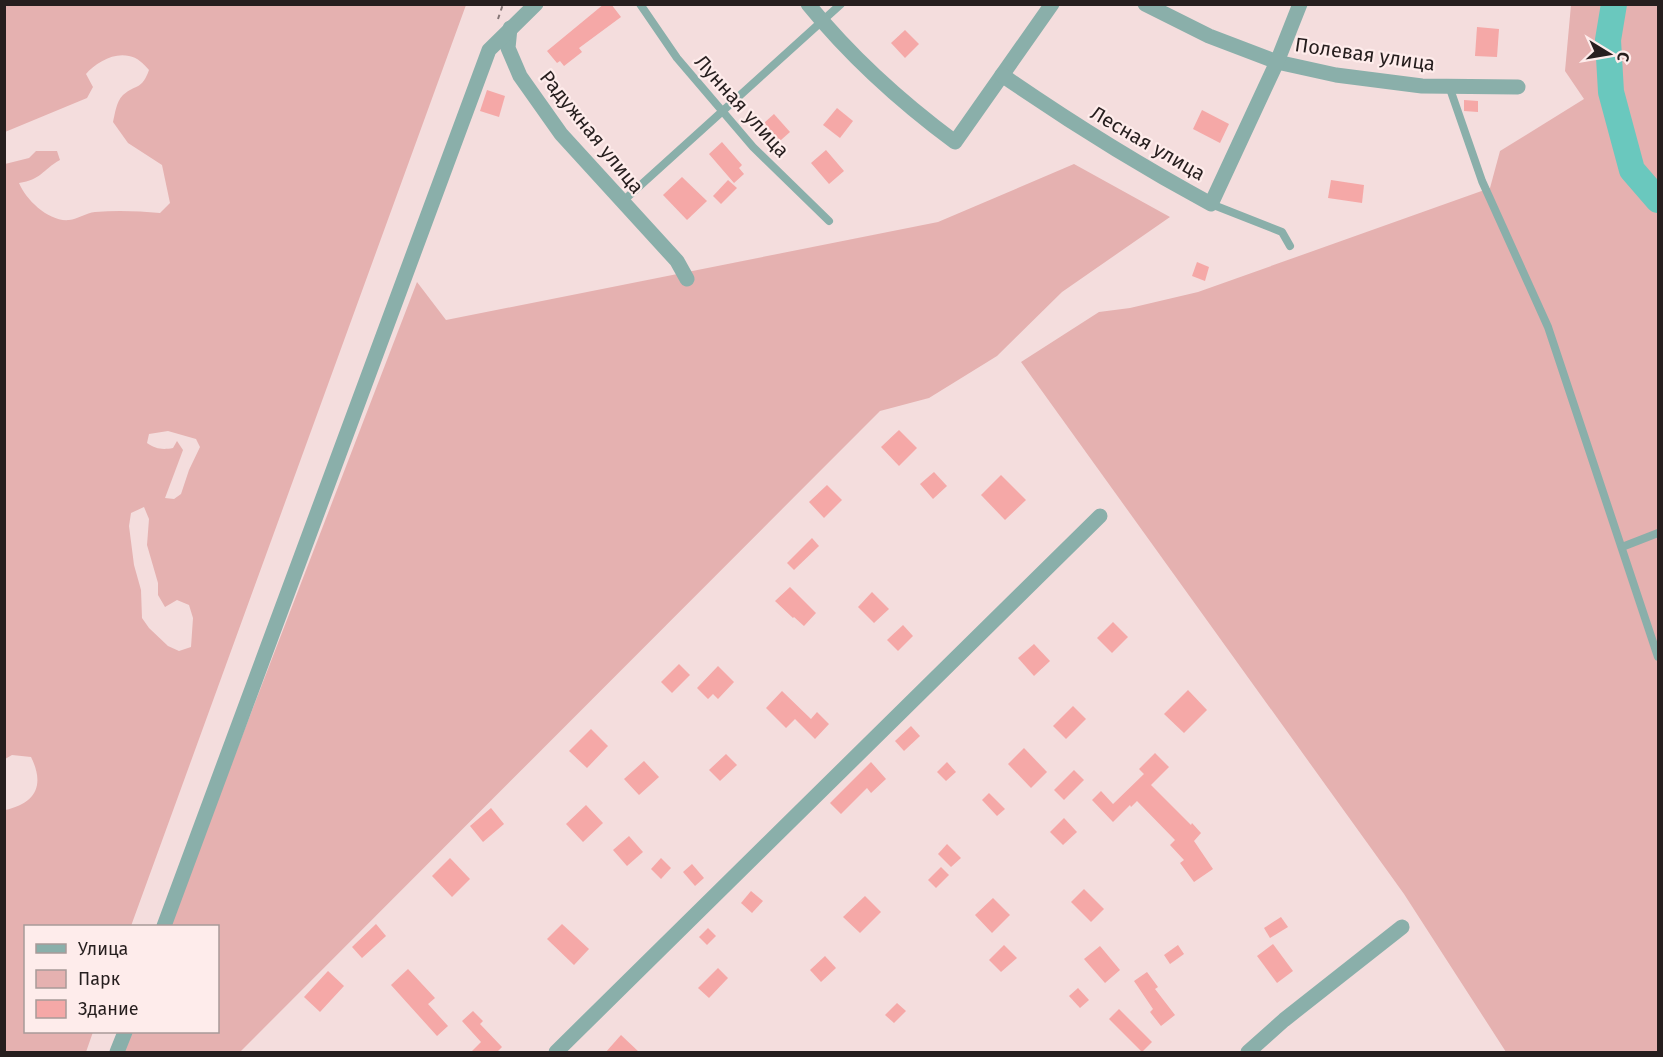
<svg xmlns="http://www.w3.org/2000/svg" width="1663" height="1057" viewBox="0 0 1663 1057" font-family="'Fira Sans',sans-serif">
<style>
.green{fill:#e5b1b0;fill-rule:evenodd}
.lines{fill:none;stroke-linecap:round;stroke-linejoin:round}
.river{stroke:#6ac8be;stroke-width:26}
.building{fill:#f5a8a7}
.path{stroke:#857676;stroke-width:2;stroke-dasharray:4.5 4.5;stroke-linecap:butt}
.service{stroke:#8aafaa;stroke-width:8}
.minor{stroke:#8aafaa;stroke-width:15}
.labels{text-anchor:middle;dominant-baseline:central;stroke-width:4.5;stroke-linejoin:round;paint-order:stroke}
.street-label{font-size:20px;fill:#261e1e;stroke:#feeceb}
</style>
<rect width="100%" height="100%" fill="#f4dddd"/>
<g class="green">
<path d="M5,4L466,5L131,926H26V1032H93L86,1052H5V810C36,803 45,785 31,757L12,755L5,759V164L29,158L36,151H57L60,160C42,170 41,180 19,183C26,200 49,222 69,220C78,219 86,213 95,212C117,210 139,211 160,213L170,203L162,165L128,143L113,122C115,114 116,102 123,95C136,84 142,90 149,70C144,64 137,57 129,56C114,52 95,63 86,74L93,87L87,98L5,132ZM168,431L196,439L200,447L189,470L181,494L174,499L165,498L183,450L177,441L173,448C162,450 156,449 147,443L149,434ZM144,507L149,519L147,545L158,583V595L165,607L177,600L189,605L193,618L191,647L179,651L168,646L149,628L142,618L141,590L134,565L129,526L131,513Z"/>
<path d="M1571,5H1658V1052H1506L1404,894L1021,362L1099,312L1130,308L1198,292L1490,188L1500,151L1584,99L1565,71Z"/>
<path d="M1074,164L1170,217L1062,292L997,356L929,398L880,411L240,1052H120L128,1032H218V926H169L417,282L446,320L938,222Z"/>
</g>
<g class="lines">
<path class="river" d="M1614,4L1608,40L1611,92L1632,170L1658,200"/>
</g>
<g class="building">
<path d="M604,4H611L621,17L579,48L582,52L564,66L560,61L557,63L547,51Z"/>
<path d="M1477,27L1499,29L1497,57L1475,56Z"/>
<path d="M905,30L919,44L905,58L891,43Z"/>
<path d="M487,90L505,96L499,117L480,111Z"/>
<path d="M1464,100L1478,101V112L1464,111Z"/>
<path d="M837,108L853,121L840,138L823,125Z"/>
<path d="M1202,110L1229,124L1220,143L1193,129Z"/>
<path d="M774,114L790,132L772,148L756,130Z"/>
<path d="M722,142L742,165L739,168L744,174L734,183L709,154Z"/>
<path d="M826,150L844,171L829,184L811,163Z"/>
<path d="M682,177L707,201L687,220L663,195Z"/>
<path d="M728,180L737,188L721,204L713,196Z"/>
<path d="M1331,180L1364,185L1362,203L1328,198Z"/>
<path d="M1197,262L1209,267L1205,281L1192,276Z"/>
<path d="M899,430L917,448L899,466L881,447Z"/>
<path d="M934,472L947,486L933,499L920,484Z"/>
<path d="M1001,475L1026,500L1005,520L981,495Z"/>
<path d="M827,485L842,500L824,518L809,502Z"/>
<path d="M812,538L819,546L794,570L787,563Z"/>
<path d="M790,587L816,613L804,626L794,617L793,618L775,601Z"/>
<path d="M872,592L889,609L874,623L858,607Z"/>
<path d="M1113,622L1128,637L1112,653L1097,638Z"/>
<path d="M903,625L913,636L898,651L887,640Z"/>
<path d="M1034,644L1050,661L1034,676L1018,658Z"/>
<path d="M679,664L690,675L672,693L661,682Z"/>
<path d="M718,666L734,682L718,699L713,694L708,699L697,688Z"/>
<path d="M1188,690L1207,710L1184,733L1164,714Z"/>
<path d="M782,691L811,719L817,712L829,724L815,739L795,719L786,728L766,708Z"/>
<path d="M1073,706L1086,719L1066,739L1053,726Z"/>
<path d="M911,726L920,736L904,751L895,741Z"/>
<path d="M591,729L608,746L587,768L569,751Z"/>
<path d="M1024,748L1047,772L1031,788L1008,764Z"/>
<path d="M1155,753L1169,767L1151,785L1191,825L1192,823L1201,833L1194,841L1213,869L1194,882L1180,863L1184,860L1170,845L1175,840L1137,801L1131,807L1130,805L1113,822L1092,800L1101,791L1113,804L1144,774L1139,769Z"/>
<path d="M726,754L737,765L720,781L709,770Z"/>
<path d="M644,761L659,777L639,795L624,779Z"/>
<path d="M871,762L886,779L871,793L867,788L841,814L830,803Z"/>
<path d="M947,762L956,772L946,781L937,772Z"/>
<path d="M1074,770L1084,780L1064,800L1054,790Z"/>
<path d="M989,793L1005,809L997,816L982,800Z"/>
<path d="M586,805L603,823L583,842L566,824Z"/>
<path d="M491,808L504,824L483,842L470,826Z"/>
<path d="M1064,818L1077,832L1063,845L1050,832Z"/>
<path d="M629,836L643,852L627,866L613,850Z"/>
<path d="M947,844L961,858L951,867L938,854Z"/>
<path d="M450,858L470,879L452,897L432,876Z"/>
<path d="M661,858L671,868L661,879L651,869Z"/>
<path d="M692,864L704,878L695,886L683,872Z"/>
<path d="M941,867L949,875L936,888L928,880Z"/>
<path d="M1084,889L1104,909L1091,922L1071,902Z"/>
<path d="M751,891L763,901L752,913L741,903Z"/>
<path d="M865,896L881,912L860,933L843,917Z"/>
<path d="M993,898L1010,915L992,933L975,915Z"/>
<path d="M1281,917L1288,927L1270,938L1264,928Z"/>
<path d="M376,924L386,936L362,958L352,947Z"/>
<path d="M562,924L589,949L574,965L547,939Z"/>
<path d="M708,928L716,936L707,945L699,937Z"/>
<path d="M1273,944L1293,971L1277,983L1257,956Z"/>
<path d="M1004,945L1017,958L1001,972L989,960Z"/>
<path d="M1178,945L1184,954L1170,964L1164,955Z"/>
<path d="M1100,946L1120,970L1105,983L1084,959Z"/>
<path d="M825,956L836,968L821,982L810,970Z"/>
<path d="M718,968L728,978L709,998L698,988Z"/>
<path d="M408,969L435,998L428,1004L448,1026L437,1036L391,985Z"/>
<path d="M328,971L344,986L320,1012L304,997Z"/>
<path d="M1147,972L1158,987L1155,989L1175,1015L1161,1026L1150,1012L1153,1009L1134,981Z"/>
<path d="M1078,988L1089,1000L1080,1008L1069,996Z"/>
<path d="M897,1003L906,1011L894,1023L885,1015Z"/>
<path d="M1119,1009L1152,1042L1142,1052L1109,1019Z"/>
<path d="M473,1011L483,1021L480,1024L502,1047L496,1053H470L481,1042L462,1021Z"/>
<path d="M621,1035L640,1053H605Z"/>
</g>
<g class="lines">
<path class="path" d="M498,19L503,4"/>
<g class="service">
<path d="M640,4L677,58L753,147L829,221"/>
<path d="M1449,86L1482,181L1548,327L1658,657"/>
<path d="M622,202L841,4"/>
<path d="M1211,204L1282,232L1290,246"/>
<path d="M1622,547L1658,533"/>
</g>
<g class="minor">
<path d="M808,4C851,57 901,102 955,142L1052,4"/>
<path d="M1145,4L1209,36L1277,62L1336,75L1422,86L1518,87"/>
<path d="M510,28L508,48L520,76L561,134L677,261L687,279"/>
<path d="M1002,75C1070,122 1139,165 1211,204L1277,62L1300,4"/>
<path d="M164,926L489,50L536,4"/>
<path d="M117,1052L125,1032"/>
<path d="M556,1052L1100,516"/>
<path d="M1248,1052L1284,1020L1402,927"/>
</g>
</g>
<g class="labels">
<g class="street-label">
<text transform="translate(1365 54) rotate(8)">Полевая улица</text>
<text transform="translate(742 106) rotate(48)">Лунная улица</text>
<text transform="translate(592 132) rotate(51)">Радужная улица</text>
<text transform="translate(1148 143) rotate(30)">Лесная улица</text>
</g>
</g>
<rect width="1663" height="1057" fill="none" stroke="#261e1e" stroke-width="12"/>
<rect x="24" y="925" width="195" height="108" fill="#feeceb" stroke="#a89a99" stroke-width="1.5"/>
<rect x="36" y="944" width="30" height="9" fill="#8aafaa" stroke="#a89a99" stroke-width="1.5"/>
<text x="78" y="955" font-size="18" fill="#261e1e">Улица</text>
<rect x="36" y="970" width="30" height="18" fill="#e5b1b0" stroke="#a89a99" stroke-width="1.5"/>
<text x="78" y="985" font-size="18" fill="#261e1e">Парк</text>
<rect x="36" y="1000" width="30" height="18" fill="#f5a8a7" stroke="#a89a99" stroke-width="1.5"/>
<text x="78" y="1015" font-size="18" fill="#261e1e">Здание</text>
<g transform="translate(1609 54) rotate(101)" stroke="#feeceb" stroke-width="4.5" paint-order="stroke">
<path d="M0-4.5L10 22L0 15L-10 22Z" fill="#261e1e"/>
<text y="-9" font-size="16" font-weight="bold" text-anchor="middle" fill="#261e1e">С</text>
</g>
</svg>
